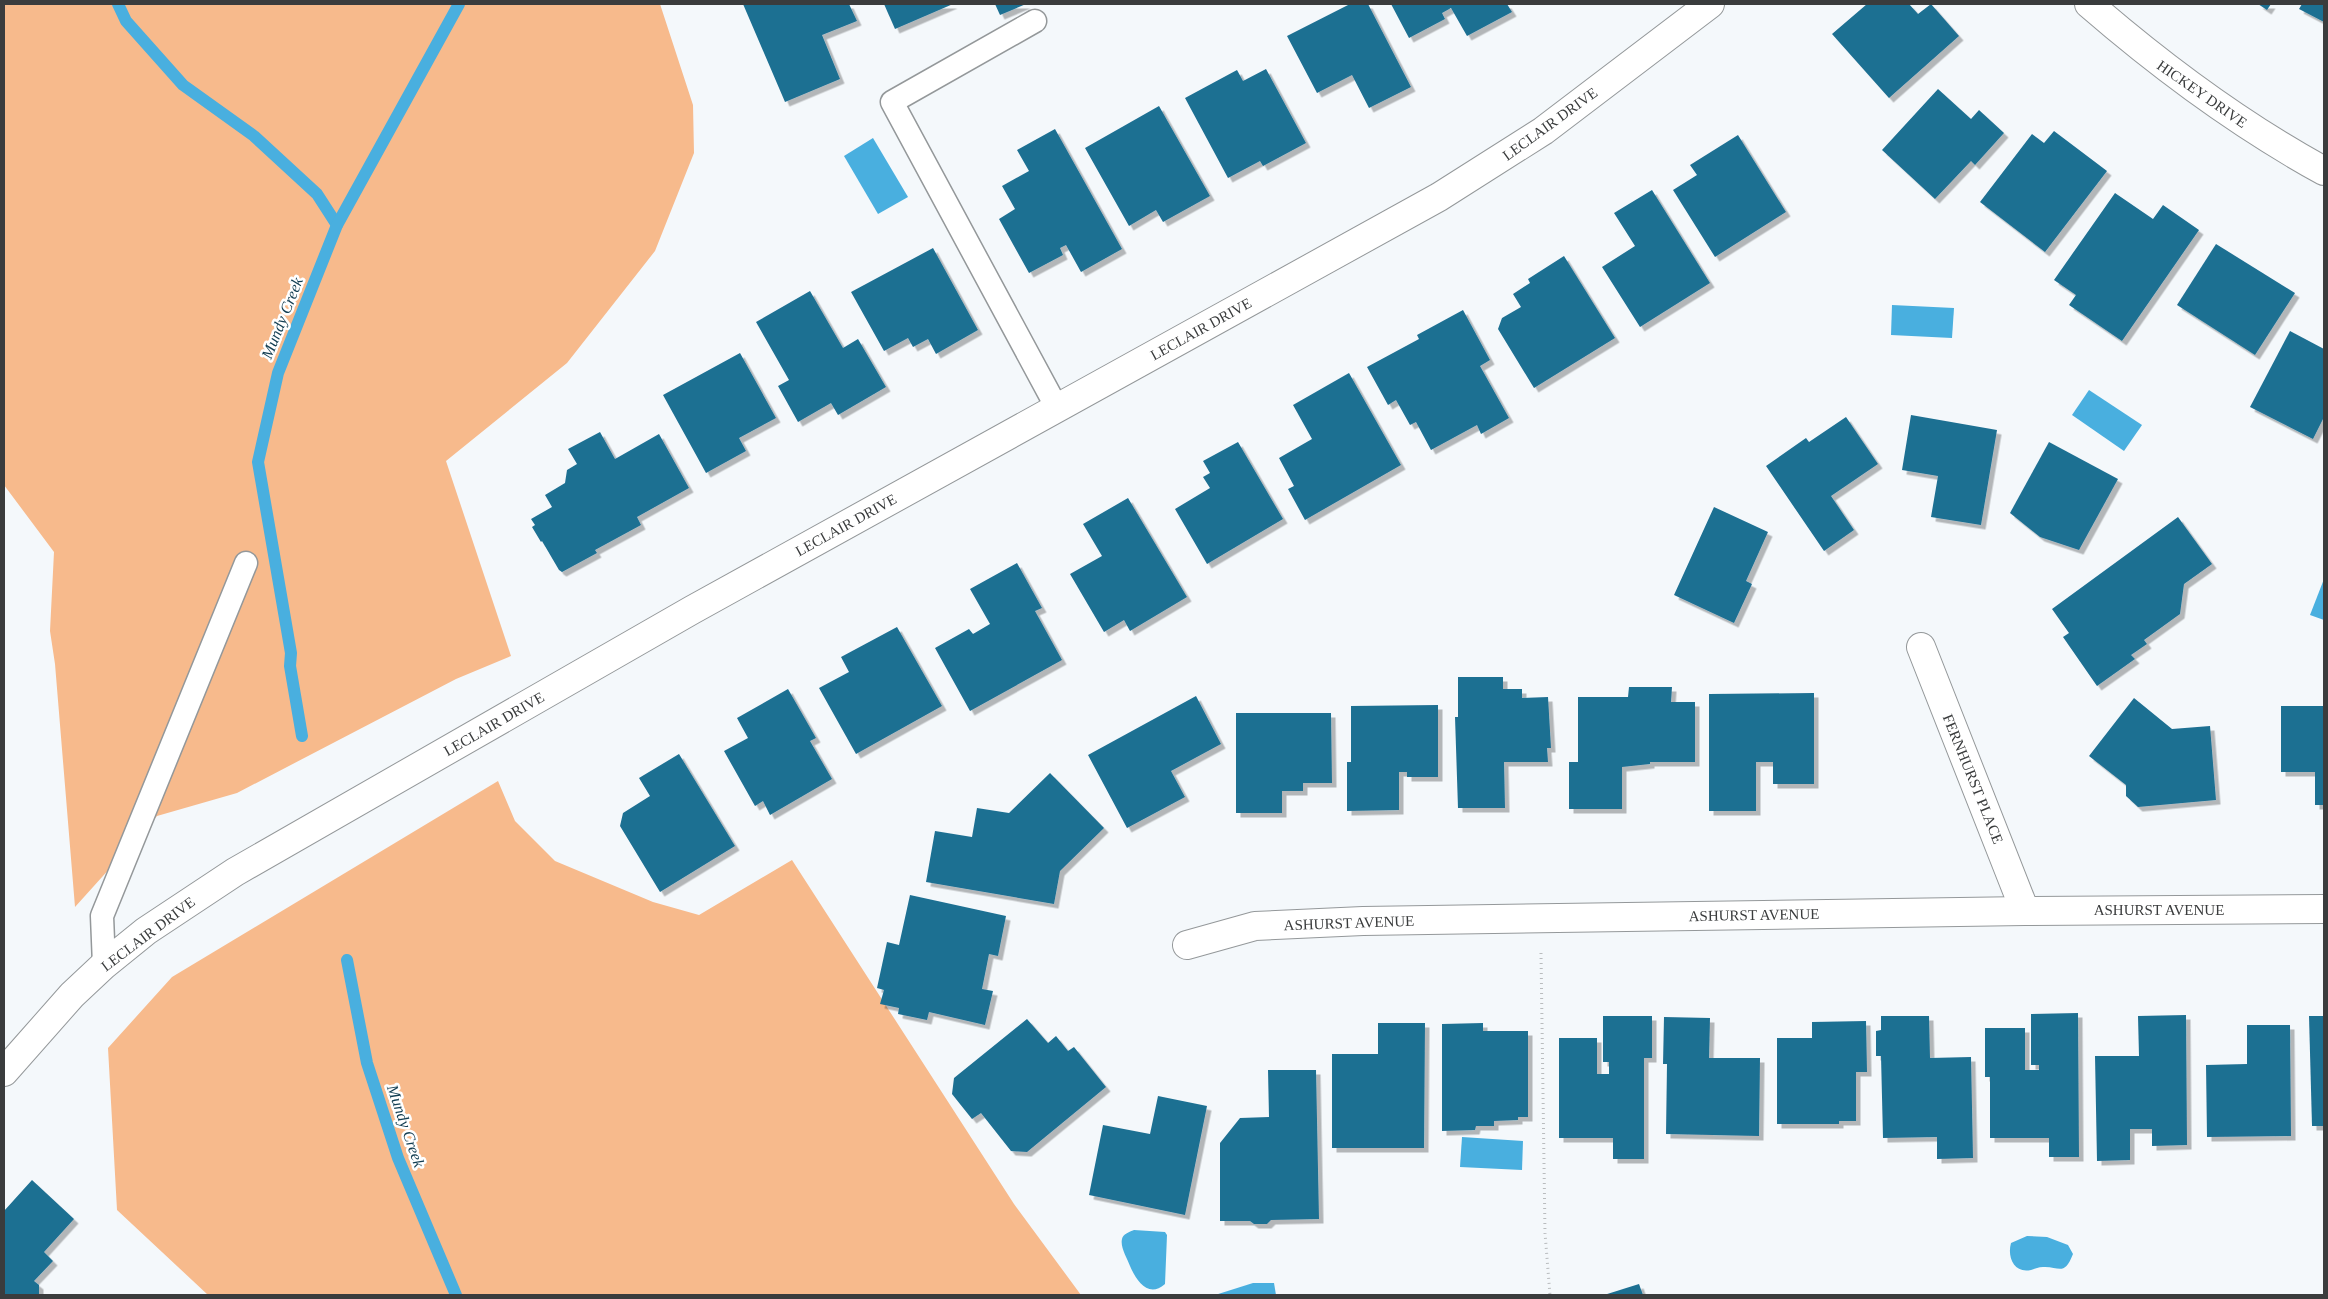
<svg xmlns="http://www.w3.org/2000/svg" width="2328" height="1299" viewBox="0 0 2328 1299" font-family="'Times New Roman',serif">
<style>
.forest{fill:#f7ba8c}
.water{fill:#49afdf}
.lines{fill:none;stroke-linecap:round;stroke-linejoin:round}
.stream{stroke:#49afdf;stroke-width:12}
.building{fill:#1e6f92;filter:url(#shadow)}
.service-casing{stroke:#94989a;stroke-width:25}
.minor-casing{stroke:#94989a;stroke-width:30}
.tertiary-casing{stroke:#94989a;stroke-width:30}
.path{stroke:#b9bcbe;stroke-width:3;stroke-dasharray:1 4;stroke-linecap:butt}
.service{stroke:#fff;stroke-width:22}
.minor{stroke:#fff;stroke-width:28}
.tertiary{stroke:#fff;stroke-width:28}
.labels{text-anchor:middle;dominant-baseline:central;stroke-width:5;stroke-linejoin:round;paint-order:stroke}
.street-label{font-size:15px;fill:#3a3c3d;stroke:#fff}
.water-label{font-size:16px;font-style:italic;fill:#133e52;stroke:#fff}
</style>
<defs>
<filter id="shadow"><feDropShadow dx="4.5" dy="4.5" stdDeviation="0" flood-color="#0004"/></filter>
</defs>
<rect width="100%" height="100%" fill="#f4f8fb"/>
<g class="forest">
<path d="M4,4H660L693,105L694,153L655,251L567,363L446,461L511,656L456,679L237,793L157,816L75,907L55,664L50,631L54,552L4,485Z"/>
<path d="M498,781L515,821L555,861L653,902L699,915L792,860L1014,1204L1081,1295H208L117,1210L108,1048L172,977Z"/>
</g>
<g class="water">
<path d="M873,138L908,197L878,214L844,156Z"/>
<path d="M1892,305L1954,308L1952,338L1891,335Z"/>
<path d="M2089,390L2142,425L2124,451L2072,415Z"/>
<path d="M2324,579V620L2310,615Z"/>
<path d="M1462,1137L1523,1141L1522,1170L1460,1167Z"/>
<path d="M1134,1230L1165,1232L1167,1235L1165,1284C1148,1299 1136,1280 1130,1266C1127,1258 1120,1247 1122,1239C1123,1234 1129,1232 1134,1230Z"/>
<path d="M2027,1236L2047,1237L2068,1245L2073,1254C2064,1277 2059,1266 2043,1267C2038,1267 2035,1269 2031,1270C2014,1274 2007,1257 2011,1243Z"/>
<path d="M1253,1283H1274L1276,1295H1215Z"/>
</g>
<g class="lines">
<g class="stream">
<path d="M118,4L126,21L183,85L254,136L317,194L337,225"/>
<path d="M302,736L290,666L291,653L258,462L278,373L337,225L459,4"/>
<path d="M347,960L367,1063L398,1158L456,1295"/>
</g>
</g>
<g class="building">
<path d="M743,4H849L857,21L822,35L840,79L785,102Z"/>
<path d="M884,4H953L895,29Z"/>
<path d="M995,4H1026L1000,15Z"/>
<path d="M1350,4H1368L1411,87L1369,108L1352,75L1317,93L1287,36Z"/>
<path d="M1391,4H1507L1512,12L1467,36L1451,8L1442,13L1445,19L1409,38Z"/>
<path d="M1867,4H1909L1918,14L1931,4L1959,36L1889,98L1832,34Z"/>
<path d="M2258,4H2271L2267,10Z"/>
<path d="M2302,4H2324V22L2299,9Z"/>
<path d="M1266,69L1306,143L1263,166L1260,161L1228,178L1185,98L1237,70L1243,81Z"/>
<path d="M1938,89L1971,119L1979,110L2004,133L1975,165L1971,161L1935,199L1882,150Z"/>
<path d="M1159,106L1210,196L1163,222L1156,210L1129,226L1085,148Z"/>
<path d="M1055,129L1122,249L1081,272L1066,245L1060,248L1063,255L1029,273L999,219L1015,209L1002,186L1029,171L1017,150Z"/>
<path d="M2054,131L2107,171L2045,252L1980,202L2032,134L2044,143Z"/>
<path d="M1738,135L1786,212L1715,257L1673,190L1697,175L1690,165Z"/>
<path d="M1652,190L1710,283L1640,327L1602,267L1635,246L1614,213Z"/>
<path d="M2115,193L2153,219L2163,205L2199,230L2122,341L2069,305L2076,295L2054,280Z"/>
<path d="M2216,244L2295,293L2255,355L2177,305Z"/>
<path d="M933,248L978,330L936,354L928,339L913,347L908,338L884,351L851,292Z"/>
<path d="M1564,256L1615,338L1534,388L1498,329L1502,318L1521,307L1513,294L1530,283L1528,279Z"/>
<path d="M810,291L843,348L858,339L886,387L838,415L831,403L798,422L778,386L789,380L756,322Z"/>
<path d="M1463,310L1490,360L1480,366L1509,418L1481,434L1477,425L1431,450L1416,422L1410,425L1396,400L1388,405L1367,367L1419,339L1417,335Z"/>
<path d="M2290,331L2324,349V417L2313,439L2250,407Z"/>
<path d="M740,353L776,418L739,438L746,451L706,473L663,395Z"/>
<path d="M1349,373L1401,465L1305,520L1288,489L1294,486L1279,458L1312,439L1293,405Z"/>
<path d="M1911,415L1997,430L1981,525L1931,517L1938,476L1902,470Z"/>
<path d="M1846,417L1878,464L1831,496L1854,530L1824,551L1766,466L1806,438L1809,442Z"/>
<path d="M600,432L615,459L659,434L689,488L637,517L641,525L595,550L597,553L562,572L559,570L542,541L541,542L532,527L535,525L531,519L552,507L545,495L565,483L567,470L577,464L568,449Z"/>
<path d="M1238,442L1283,519L1207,564L1175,509L1210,488L1203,477L1210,473L1203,461Z"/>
<path d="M2049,442L2118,479L2079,550L2040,537L2010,513Z"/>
<path d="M1128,498L1187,597L1130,631L1124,620L1104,632L1070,574L1102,556L1083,524Z"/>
<path d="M1714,507L1768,532L1746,581L1752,584L1734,623L1674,595Z"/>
<path d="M2178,517L2212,564L2184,584L2180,614L2144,640L2147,644L2131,655L2135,659L2097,686L2063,637L2069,633L2052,609Z"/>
<path d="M1017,563L1042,608L1035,611L1062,660L970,711L935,648L969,629L973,634L990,624L970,589Z"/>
<path d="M897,627L942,706L856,754L819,688L849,672L841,657Z"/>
<path d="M1458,677H1503V689H1522V698L1548,697L1551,748H1547L1548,762H1504L1505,808H1458L1455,717H1458Z"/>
<path d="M1629,687H1672L1671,702H1695V762H1650V764L1622,767V809H1569V762H1578V697H1628Z"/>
<path d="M788,689L816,738L810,741L832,779L770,815L763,801L755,806L724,751L748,738L737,718Z"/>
<path d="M1814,693V784H1773V762H1756V811H1709V694Z"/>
<path d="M1196,696L1221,744L1171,771L1185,797L1127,828L1088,755Z"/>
<path d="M2134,698L2172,729L2210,726L2216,800L2138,807L2126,796V785L2089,756Z"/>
<path d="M1438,705V777H1407V772H1399V810L1347,811V762H1351V706Z"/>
<path d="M2281,706H2324V805H2315V772H2281Z"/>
<path d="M1236,713H1331L1332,783H1303V791H1282V813H1236Z"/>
<path d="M679,754L735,846L660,892L620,826L623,813L650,796L639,778Z"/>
<path d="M1050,773L1104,828L1060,871L1054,904L926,882L935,831L972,837L977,808L1009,813Z"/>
<path d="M910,895L1006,916L998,956L989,954L982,989L993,991L985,1025L929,1012L927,1020L898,1014L899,1008L880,1004L884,990L877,988L887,942L899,945Z"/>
<path d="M2078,1013L2079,1157H2049V1138H1990V1077H1985V1028H2025V1070H2039V1065H2031V1014Z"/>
<path d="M2186,1015L2187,1145L2152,1146V1129H2130V1160L2097,1161L2095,1056H2139L2138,1016Z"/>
<path d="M1603,1016H1652V1058H1644V1159H1613V1138H1559V1038H1597V1074H1609V1062H1603Z"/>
<path d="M1881,1016H1929L1930,1058L1971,1057L1973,1158L1937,1159V1137L1883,1138L1881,1056H1876V1031L1881,1030Z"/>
<path d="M2309,1016H2324V1126H2312Z"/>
<path d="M1664,1017L1710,1018L1709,1058H1760L1759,1136L1666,1134L1667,1064H1663Z"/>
<path d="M1027,1019L1048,1043L1056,1036L1068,1051L1074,1047L1106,1087L1027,1152L1011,1151L981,1113L972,1119L952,1094L954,1078Z"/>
<path d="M1866,1021L1867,1072H1856V1121H1839V1124H1777V1038H1812V1022Z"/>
<path d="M1378,1023H1425L1424,1148H1332V1054H1378Z"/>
<path d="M1483,1023V1031H1528V1117H1518V1120L1494,1121V1126H1476L1475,1130L1442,1131V1024Z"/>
<path d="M2247,1025H2290L2291,1136L2207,1137L2206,1065L2247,1064Z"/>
<path d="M1268,1070H1316L1319,1219L1271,1220L1267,1224H1254L1250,1221H1220V1143L1240,1118L1269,1117Z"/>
<path d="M1158,1096L1207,1106L1185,1215L1089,1195L1103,1125L1150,1134Z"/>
<path d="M32,1180L74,1219L44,1252L53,1261L34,1281L39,1285V1295H4V1211Z"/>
<path d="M1639,1284L1643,1295H1604Z"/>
</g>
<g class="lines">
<defs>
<g id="service">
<path d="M1035,21L892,102L1057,408"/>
<path d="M104,965L102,916L246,563"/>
</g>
<g id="minor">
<path d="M1921,647L2025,911"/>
<path d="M1187,945L1255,926L1363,921L2025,911L2324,909"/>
</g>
<g id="tertiary">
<path d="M2089,4C2163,68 2238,124 2324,171"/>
<path d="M4,1072L72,995L104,965L146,931L235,872L692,610L1439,197L1543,131L1710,4"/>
</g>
</defs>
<use href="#service" class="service-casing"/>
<use href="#minor" class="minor-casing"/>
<use href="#tertiary" class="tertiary-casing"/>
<path class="path" d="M1541,953L1545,1233L1550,1295"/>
<use href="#service" class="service"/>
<use href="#minor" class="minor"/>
<use href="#tertiary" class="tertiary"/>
</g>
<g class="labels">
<g class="street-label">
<text transform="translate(2202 94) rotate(35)">HICKEY DRIVE</text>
<text transform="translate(1550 124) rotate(-36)">LECLAIR DRIVE</text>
<text transform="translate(1201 329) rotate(-29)">LECLAIR DRIVE</text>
<text transform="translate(846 525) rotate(-29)">LECLAIR DRIVE</text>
<text transform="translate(494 724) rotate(-30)">LECLAIR DRIVE</text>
<text transform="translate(1973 779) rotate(68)">FERNHURST PLACE</text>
<text x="2159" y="910">ASHURST AVENUE</text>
<text transform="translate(1754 915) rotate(-1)">ASHURST AVENUE</text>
<text transform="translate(1349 923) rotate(-2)">ASHURST AVENUE</text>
<text transform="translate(148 934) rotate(-37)">LECLAIR DRIVE</text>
</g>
<g class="water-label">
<text transform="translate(282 318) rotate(-68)">Mundy Creek</text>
<text transform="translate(406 1126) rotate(71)">Mundy Creek</text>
</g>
</g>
<rect width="2328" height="1299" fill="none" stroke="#3a3c3d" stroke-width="10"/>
</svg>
